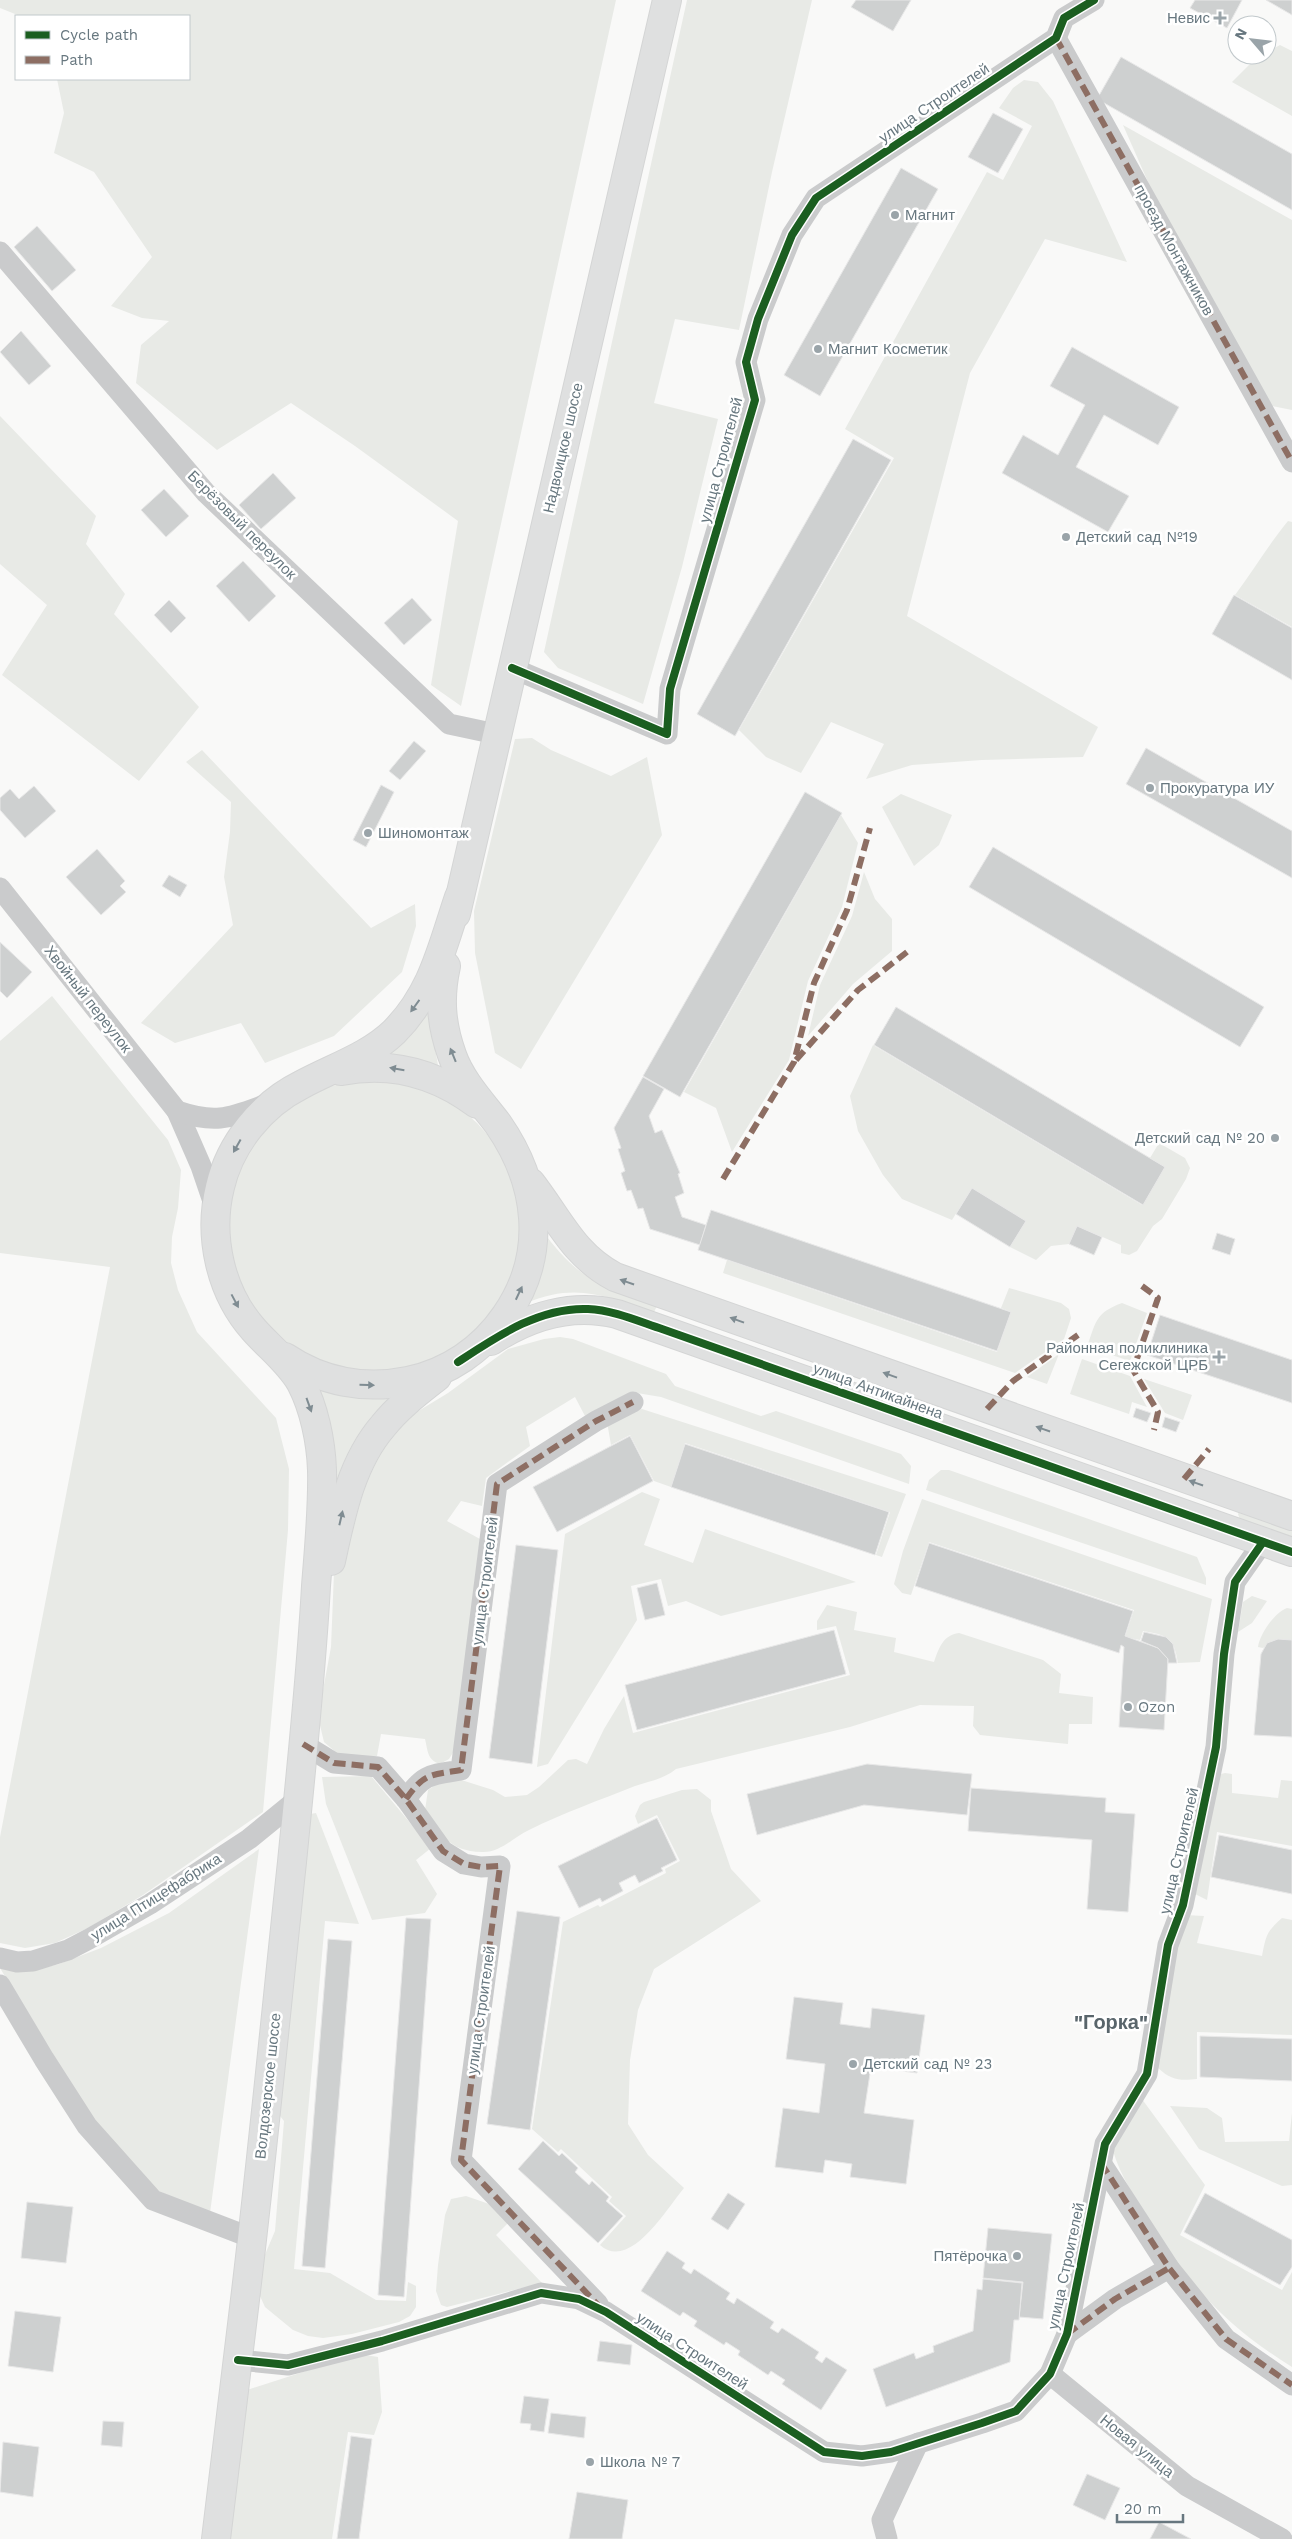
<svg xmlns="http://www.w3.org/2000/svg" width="1292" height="2539" viewBox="0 0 1292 2539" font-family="'Work Sans',sans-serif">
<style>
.green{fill:#e8eae6}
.building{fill:#ced0d0;stroke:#e8e8e8}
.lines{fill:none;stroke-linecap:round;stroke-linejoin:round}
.secondary-casing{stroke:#d4d5d5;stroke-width:30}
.street{stroke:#cacbcc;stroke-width:21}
.secondary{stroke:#dfe0e0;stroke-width:28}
.quiet{stroke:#8d6e63;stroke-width:6;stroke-dasharray:12 6;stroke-linecap:butt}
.cycleway-casing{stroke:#fff;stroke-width:11}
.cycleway{stroke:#1b5e20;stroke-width:8}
.oneway{fill:#7f8c92}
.poi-dot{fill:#9aa4a9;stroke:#fff;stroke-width:2}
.labels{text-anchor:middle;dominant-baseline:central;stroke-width:5;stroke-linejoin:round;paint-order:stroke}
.poi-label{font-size:15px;fill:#67777f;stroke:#fff;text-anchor:start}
.street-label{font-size:15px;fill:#67777f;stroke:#fff}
.district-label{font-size:20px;font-weight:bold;fill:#59656b;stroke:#fff}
</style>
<rect width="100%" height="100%" fill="#f9f9f8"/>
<g class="green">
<path d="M0,0H616L461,706L431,685L458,521L355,446L291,403L217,450L136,383L141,345L169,321L142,318L111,306L152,257L94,172L54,153L64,113L57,79H189V16H20L0,8Z"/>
<path d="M687,0H812L772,172L739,330L675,319L654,403L718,419L682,567L643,704L558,668L544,652Z"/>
<path d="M1280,45L1292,51V116L1232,82L1255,59L1267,55V52Z"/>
<path d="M1024,80L1038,82L1053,101L1127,262L1045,239L970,373L907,616L1098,727L1083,757L982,760L912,765L866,779L884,744L831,722L801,773L766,757L739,730L894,458L845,429L987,172L1003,180L1032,126L999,108L1013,88Z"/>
<path d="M1123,125L1292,220V410L1272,406L1159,207Z"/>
<path d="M0,416L96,516L86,544L125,594L114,614L199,707L139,781L2,675L47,605L0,564Z"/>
<path d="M1288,521L1292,522V627L1235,595C1253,571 1269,544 1288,521Z"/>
<path d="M532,738L551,750L611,776L647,757L662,835L521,1069L495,1053L475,953L474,911L515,739Z"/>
<path d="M202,750L371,928L415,904L416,926L402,972L334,1036L265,1063L241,1023L175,1043L141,1023L233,925L224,877L230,832L231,802L186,762Z"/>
<path d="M901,794L952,815L939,845L914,866L882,807Z"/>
<path d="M841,815L858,843L842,907L808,981L789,1060L732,1152L716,1108L684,1092Z"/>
<path d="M864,872L875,899L892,919V951L853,984L808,1036L820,985L852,916Z"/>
<path d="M52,996L168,1140L181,1170L178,1208L172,1237L171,1263L178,1290L197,1332L276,1418L289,1469L288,1530L263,1812L143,1895L88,1928L55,1943L25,1948L0,1943V1837L110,1267L0,1253V1041Z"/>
<path d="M431,1001L432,1031L439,1071L384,1059Z"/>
<path d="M873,1045L1142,1205L1165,1167L1150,1158L1159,1143L1185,1158L1190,1168L1186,1179L1162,1219L1153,1226L1137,1251L1129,1255L1121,1253V1245L1077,1226L1069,1244L1051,1246L1036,1260L1010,1247L1026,1221L972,1188L952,1220L902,1199L883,1175L858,1131L850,1096Z"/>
<circle cx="373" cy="1227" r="147"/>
<path d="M547,1237C583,1283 604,1287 657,1306L654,1312C606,1296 576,1282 526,1303L544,1265Z"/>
<path d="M727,1260L997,1352L1011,1312L1001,1308L1009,1288L1061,1303L1069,1309L1071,1318L1064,1339L1015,1373L723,1273Z"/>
<path d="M1122,1303L1147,1313L1130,1361L1087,1347C1096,1322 1095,1313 1122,1303Z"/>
<path d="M560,1337L573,1339L666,1374L675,1386L761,1416L776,1411L901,1454L911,1466L909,1484L661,1397L631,1392L585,1416L575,1397L526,1427L530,1446L486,1478L482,1506L461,1501L447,1521L480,1539L454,1751L449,1759L440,1764C427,1760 428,1751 425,1739L381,1734L377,1756L369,1758L338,1754L324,1742L318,1717L331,1647L334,1572L346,1503L397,1424L448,1393L508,1349L544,1339Z"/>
<path d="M1059,1354L1047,1384L1027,1377Z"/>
<path d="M1082,1359L1130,1376L1147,1407L1132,1402L1129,1414L1070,1394Z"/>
<path d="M1144,1379L1192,1395L1183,1420L1165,1413Z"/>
<path d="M319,1382L399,1390L334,1533L314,1393Z"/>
<path d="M642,1409L906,1494L882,1557L876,1555L890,1512L685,1443L671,1487L654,1481L630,1435L611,1445L607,1422Z"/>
<path d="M941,1470H949L1197,1557L1206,1578V1585L926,1490L929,1480Z"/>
<path d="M642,1492L660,1499L644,1545L693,1563L705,1529L856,1582L721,1616L686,1601L668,1606L661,1579L631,1586L637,1620L548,1764L537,1767L565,1534Z"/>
<path d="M922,1499L1212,1599L1200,1662L1178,1663C1174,1637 1167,1635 1143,1631L1140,1640L1125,1637L1134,1610L929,1542L911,1595L902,1593L894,1584L903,1551Z"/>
<path d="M1240,1509L1292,1525V1538L1240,1520L1238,1514Z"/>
<path d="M1252,1596L1267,1601L1252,1623L1238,1632L1243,1602Z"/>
<path d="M827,1605L857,1612L854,1630L896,1638L894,1652L934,1662C939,1648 943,1635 959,1633L1043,1660L1061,1674L1059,1693L1093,1697L1092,1724H1069L1068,1744L980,1735L973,1726L974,1706L920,1705L850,1727L676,1769C664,1779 650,1781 635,1786C600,1800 563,1813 529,1830C514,1837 500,1853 482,1852C448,1851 441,1834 425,1810L428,1790L437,1784L455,1778L493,1790L505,1797L527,1795L539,1787L568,1760L576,1759L587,1764L604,1729L624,1696L633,1733L850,1675L836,1626L817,1630V1621Z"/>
<path d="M1287,1608L1292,1609V1640L1278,1639L1263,1648L1258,1647C1260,1634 1274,1613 1287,1608Z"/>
<path d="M1225,1773L1232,1774V1793L1278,1798L1281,1780L1292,1781V1846L1217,1832L1207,1900L1191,1892L1217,1775Z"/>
<path d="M371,1776L431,1848L416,1860L437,1894L425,1913L372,1920L326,1804L322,1777Z"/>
<path d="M697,1789L711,1800V1811L731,1869L761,1901L654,1969L638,2010L630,2060L628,2124L648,2155L684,2188C667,2208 630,2272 600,2245L626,2216L609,2201L612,2197L561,2149L558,2152L532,2129L563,1922L598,1905L600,1907L666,1873L665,1869L680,1861L657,1815L638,1824L635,1816L640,1805L644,1802L682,1790Z"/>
<path d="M316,1813L359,1924L325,1921L294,2269L330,2273L376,2300L406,2301L408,2282L416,2286V2307L410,2316L399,2322L352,2334L323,2338L308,2336L293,2330L265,2307L260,2296L261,2264L275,2231L284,2121L277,2112L305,1815Z"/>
<path d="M259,1849L210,2213L197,2210L157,2190L85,2111L0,1968L35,1970L59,1964L101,1948L169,1913Z"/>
<path d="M1185,1915L1204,1916L1197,1943L1262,1956C1266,1936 1266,1932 1282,1918L1292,1920V2035L1197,2032V2079C1180,2081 1171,2080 1158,2068L1154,2048Z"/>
<path d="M1139,2095L1205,2185L1180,2235L1282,2290L1292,2272V2367C1225,2325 1191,2288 1150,2221C1135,2198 1121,2177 1113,2151Z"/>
<path d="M1170,2106L1207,2108L1222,2118L1225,2142L1289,2141L1292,2113V2185L1282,2186L1199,2149Z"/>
<path d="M466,2196L492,2205L511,2220L496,2235L542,2283L447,2307L441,2305L436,2291L438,2265L445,2215L451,2199Z"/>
<path d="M359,2354L378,2357L382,2412L374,2435L348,2432L332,2539H228L247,2390Z"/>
</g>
<g class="building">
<path d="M856,0H911L893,31L851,7Z"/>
<path d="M1195,0H1242L1227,28L1190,8Z"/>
<path d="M1266,0H1292V15Z"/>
<path d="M1121,57L1292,154V210L1097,99Z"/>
<path d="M993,113L1023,129L998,173L968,157Z"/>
<path d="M901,168L938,189L820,396L784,375Z"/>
<path d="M37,226L76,270L52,291L14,247Z"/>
<path d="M21,331L51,366L29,385L0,352Z"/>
<path d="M1072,347L1179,407L1158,445L1104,415L1076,467L1129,496L1108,532L1002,473L1023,435L1058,455L1085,405L1050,386Z"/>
<path d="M853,439L891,460L735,736L697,714Z"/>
<path d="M273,473L296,498L261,529L239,505Z"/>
<path d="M164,489L189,516L166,537L141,510Z"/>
<path d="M243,561L276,596L249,622L216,586Z"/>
<path d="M1234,595L1292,628V680L1212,634Z"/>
<path d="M412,598L432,620L404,645L384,623Z"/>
<path d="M169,600L186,618L171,633L154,615Z"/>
<path d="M414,741L426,751L400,780L389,771Z"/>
<path d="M1146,748L1292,831V878L1126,784Z"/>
<path d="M381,785L394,792L366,847L353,840Z"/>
<path d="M34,786L56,811L25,838L0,810V798L10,789L19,799Z"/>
<path d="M805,792L842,813L680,1097L643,1076Z"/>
<path d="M993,847L1264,1007L1240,1047L969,887Z"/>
<path d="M97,849L125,881L120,886L126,892L101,915L66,877Z"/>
<path d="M169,875L187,885L180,897L162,886Z"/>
<path d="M0,942L32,972L7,998L0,991Z"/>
<path d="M896,1007L1165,1167L1143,1205L874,1045Z"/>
<path d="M643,1077L664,1089L649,1116L655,1133L662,1130L680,1173L678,1174L684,1193L675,1197L682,1217L706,1225L700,1245L650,1229L643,1208L638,1209L631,1190L627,1191L621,1173L625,1171L618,1149L621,1148L614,1128Z"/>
<path d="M972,1188L1026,1221L1010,1247L956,1214Z"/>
<path d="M711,1210L1011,1312L997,1351L698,1250Z"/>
<path d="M1077,1226L1102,1237L1094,1255L1069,1244Z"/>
<path d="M1217,1233L1235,1239L1230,1255L1212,1249Z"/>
<path d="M1160,1315L1292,1360V1403L1147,1355Z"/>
<path d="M1136,1408L1151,1413L1147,1422L1133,1417Z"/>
<path d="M1165,1417L1180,1422L1176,1432L1162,1427Z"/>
<path d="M630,1436L653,1481L557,1532L533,1487Z"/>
<path d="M685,1444L889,1512L875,1555L671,1487Z"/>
<path d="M929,1543L1133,1611L1125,1636L1158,1648L1168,1659L1164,1730L1119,1727L1124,1647L1121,1645L1119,1653L915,1586Z"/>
<path d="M516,1545L558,1550L532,1764L489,1758Z"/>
<path d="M657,1583L665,1615L645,1620L637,1588Z"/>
<path d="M834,1630L846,1674L637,1730L625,1685Z"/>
<path d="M1144,1632L1166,1637L1173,1644L1177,1663H1168V1659L1158,1648L1141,1641Z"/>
<path d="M1278,1639L1292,1640V1737L1254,1735L1261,1654L1267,1643Z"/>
<path d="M867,1764L972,1774L967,1815L864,1805L757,1835L747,1794Z"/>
<path d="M971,1788L1106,1798L1105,1812L1135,1814L1128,1912L1087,1909L1092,1840L968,1831Z"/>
<path d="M657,1818L677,1860L661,1868L663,1871L639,1883L635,1875L619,1883L623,1891L602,1902L600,1898L579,1908L558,1866Z"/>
<path d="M1219,1835L1292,1850V1894L1211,1877Z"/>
<path d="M517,1911L560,1917L530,2130L487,2124Z"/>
<path d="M406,1918L431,1919L404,2297L378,2295Z"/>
<path d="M328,1939L352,1941L325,2268L302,2266Z"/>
<path d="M794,1997L843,2003L840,2024L870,2028L872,2008L925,2015L917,2073L871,2067L864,2113L914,2120L906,2184L850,2177L852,2164L825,2160L823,2173L775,2167L783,2108L819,2113L825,2064L786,2059Z"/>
<path d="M1200,2036L1292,2039V2081L1200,2077Z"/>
<path d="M543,2141L559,2156L562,2153L578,2168L575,2172L589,2185L592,2181L609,2197L606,2201L623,2216L598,2243L518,2169Z"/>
<path d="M728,2193L745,2204L728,2230L711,2219Z"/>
<path d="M1205,2193L1292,2240V2267L1280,2285L1184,2232Z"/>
<path d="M27,2202L73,2207L66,2263L21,2258Z"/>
<path d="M988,2228L1052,2234L1043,2319L1019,2317L1023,2282L983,2278Z"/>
<path d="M667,2251L685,2263L682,2268L691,2274L694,2269L730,2293L726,2299L734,2304L737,2298L774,2322L770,2328L778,2333L782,2328L819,2352L815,2358L822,2363L826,2357L847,2370L821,2410L782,2384L785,2380L771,2371L768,2375L738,2355L740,2351L726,2342L724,2345L694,2326L697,2321L683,2312L680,2316L641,2291Z"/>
<path d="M983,2279L1022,2283L1019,2320H1014L1010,2362L886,2407L873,2369L914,2353L916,2359L934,2352L933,2346L973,2331L977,2289L982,2290Z"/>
<path d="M15,2311L61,2317L53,2372L8,2366Z"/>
<path d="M600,2341L632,2345L630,2365L597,2361Z"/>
<path d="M524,2396L549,2399L544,2432L530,2430L531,2424L520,2423Z"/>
<path d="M551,2413L586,2417L584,2438L548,2433Z"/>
<path d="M103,2421L124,2422L122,2447L101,2445Z"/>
<path d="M351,2436L372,2439L359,2539H337Z"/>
<path d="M3,2442L39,2447L33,2497L0,2492Z"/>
<path d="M1087,2474L1120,2488L1105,2520L1073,2505Z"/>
<path d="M577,2492L628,2500L622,2539H569Z"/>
<path d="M1159,2522L1191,2539H1150Z"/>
</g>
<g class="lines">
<defs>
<g id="secondary">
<path d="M456,914L667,0"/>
<path d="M341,1071C391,1061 437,1074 477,1104"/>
<path d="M531,1183C559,1219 573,1255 615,1277L1292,1516"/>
<path d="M491,1341C529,1316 573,1303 617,1314L1292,1552"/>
<path d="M285,1357C322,1382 365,1390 408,1381C448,1373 483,1349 506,1315C548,1254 539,1183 498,1124C482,1103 461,1081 452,1055C441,1024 439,998 446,966"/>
<path d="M331,1561C341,1515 351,1463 383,1426C398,1407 418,1392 437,1377"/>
<path d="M216,2539C225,2462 235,2385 244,2308C262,2160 276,2011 292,1862C301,1770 311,1678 316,1586C319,1547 323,1508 322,1470C321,1441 314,1408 301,1383C289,1362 270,1348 254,1330C220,1292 208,1236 220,1187C230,1144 261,1105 301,1085C332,1068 368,1057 394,1032C433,993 442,947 459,897"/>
</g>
</defs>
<use href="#secondary" class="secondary-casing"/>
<g class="street">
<path d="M1056,38L1292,462"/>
<path d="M0,252L206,493L449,724L496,734"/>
<path d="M512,668L667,734L670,689L755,400L746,362L758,319L792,235L816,198L1056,38L1064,18L1094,0"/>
<path d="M0,888L177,1111L201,1166L216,1210"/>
<path d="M177,1111C218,1125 231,1117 270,1103"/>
<path d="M303,1744L334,1763L378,1767L406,1799L443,1851L464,1864L481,1867L500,1866L461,2160L598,2304"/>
<path d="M406,1799C424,1773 431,1775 461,1770L497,1484L596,1421L633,1402"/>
<path d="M0,1958L17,1962L33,1961L68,1950L89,1939L150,1904L249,1839L298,1799"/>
<path d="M0,1985L44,2059L87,2126L153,2200L252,2238"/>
<path d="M1101,2163L1169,2268L1226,2339L1292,2385"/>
<path d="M1067,2334L1115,2299L1169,2268"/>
<path d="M238,2360L288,2365L382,2341L541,2293L579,2299L606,2312L824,2452L862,2456L891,2452L982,2423L1016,2411L1050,2374L1067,2334L1105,2144L1147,2074L1168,1945L1183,1905L1216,1747L1224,1654L1235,1582L1263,1542"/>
<path d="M1050,2374L1187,2486L1282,2539"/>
<path d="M887,2539L882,2520L918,2443"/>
</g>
<use href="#secondary" class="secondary"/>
<g class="quiet">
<path d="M1056,38L1292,462"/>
<path d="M796,1060L858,990L907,952"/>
<path d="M723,1179L794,1062L814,983L847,910L870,828"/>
<path d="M1142,1286L1158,1298L1133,1370L1158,1412L1154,1430"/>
<path d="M987,1409L1013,1381L1078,1335"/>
<path d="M1184,1479L1209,1449"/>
<path d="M303,1744L334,1763L378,1767L406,1799L443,1851L464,1864L481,1867L500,1866L461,2160L598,2305"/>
<path d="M406,1799C424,1773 431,1775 461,1770L497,1484L596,1421L633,1402"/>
<path d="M1101,2163L1169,2268L1226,2339L1292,2385"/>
<path d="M1067,2334L1115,2299L1169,2268"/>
</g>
<defs>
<g id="cycleway">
<path d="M512,668L667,734L670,689L755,400L746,362L758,319L792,235L816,198L1056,38L1064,18L1094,0"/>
<path d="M458,1362C496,1337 539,1307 588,1309C613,1310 638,1321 662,1329L1292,1552"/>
<path d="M238,2360L288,2365L382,2341L541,2293L579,2299L606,2312L824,2452L862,2456L891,2452L982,2423L1016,2411L1050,2374L1067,2334L1105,2144L1147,2074L1168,1945L1183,1905L1216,1747L1224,1654L1235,1582L1263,1542"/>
</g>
</defs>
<use href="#cycleway" class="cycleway-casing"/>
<use href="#cycleway" class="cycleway"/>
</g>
<defs><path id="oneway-solid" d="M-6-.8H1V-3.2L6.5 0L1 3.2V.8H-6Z" transform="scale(1.25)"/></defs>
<g class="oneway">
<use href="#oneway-solid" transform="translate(415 1006) rotate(126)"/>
<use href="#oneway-solid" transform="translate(453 1055) rotate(-112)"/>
<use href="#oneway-solid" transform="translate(397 1069) rotate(-170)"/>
<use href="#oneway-solid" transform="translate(237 1146) rotate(119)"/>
<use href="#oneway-solid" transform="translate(627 1282) rotate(-161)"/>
<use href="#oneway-solid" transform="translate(519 1293) rotate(-65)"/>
<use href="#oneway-solid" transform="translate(235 1301) rotate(62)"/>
<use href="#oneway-solid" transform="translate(737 1320) rotate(-160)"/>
<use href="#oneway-solid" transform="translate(890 1375) rotate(-160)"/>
<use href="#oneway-solid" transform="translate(367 1385) rotate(1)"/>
<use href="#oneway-solid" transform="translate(309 1405) rotate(70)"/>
<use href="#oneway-solid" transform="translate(1043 1429) rotate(-161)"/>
<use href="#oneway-solid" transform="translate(1196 1483) rotate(-161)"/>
<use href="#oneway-solid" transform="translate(341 1518) rotate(-77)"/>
</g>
<g class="poi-dot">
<path d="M1217.5 10.5h5v5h5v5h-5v5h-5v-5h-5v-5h5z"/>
<circle cx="895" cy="215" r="5"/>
<circle cx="818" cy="349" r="5"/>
<circle cx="1066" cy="537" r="5"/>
<circle cx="1150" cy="788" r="5"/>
<circle cx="368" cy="833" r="5"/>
<circle cx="1275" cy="1138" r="5"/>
<path d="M1216.5 1349.5h5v5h5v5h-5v5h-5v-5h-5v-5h5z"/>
<circle cx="1128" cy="1707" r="5"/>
<circle cx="853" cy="2064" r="5"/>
<circle cx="1017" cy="2256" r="5"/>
<circle cx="590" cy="2462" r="5"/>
</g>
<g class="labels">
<g class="poi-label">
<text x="1210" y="18" text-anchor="end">Невис</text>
<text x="905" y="215">Магнит</text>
<text x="828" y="349">Магнит Косметик</text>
<text x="1076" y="537">Детский сад №19</text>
<text x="1160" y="788">Прокуратура ИУ</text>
<text x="378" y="833">Шиномонтаж</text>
<text x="1265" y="1138" text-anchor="end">Детский сад № 20</text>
<text x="1208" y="1348" text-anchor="end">Районная поликлиника<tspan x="1208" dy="17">Сегежской ЦРБ</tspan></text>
<text x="1138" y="1707">Ozon</text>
<text x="863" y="2064">Детский сад № 23</text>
<text x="1007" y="2256" text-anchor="end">Пятёрочка</text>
<text x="600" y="2462">Школа № 7</text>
</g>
<g class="street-label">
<text transform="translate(934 103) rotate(-34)">улица Строителей</text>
<text transform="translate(1174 250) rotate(61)">проезд Монтажников</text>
<text transform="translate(563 448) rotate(-77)">Надвоицкое шоссе</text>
<text transform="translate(721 460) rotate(-75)">улица Строителей</text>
<text transform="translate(242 525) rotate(45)">Берёзовый переулок</text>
<text transform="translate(88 999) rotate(52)">Хвойный переулок</text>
<text transform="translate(878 1391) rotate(20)">улица Антикайнена</text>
<text transform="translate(485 1581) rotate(-83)">улица Строителей</text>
<text transform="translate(1179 1851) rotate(-77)">улица Строителей</text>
<text transform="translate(156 1897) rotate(-32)">улица Птицефабрика</text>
<text transform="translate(481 2010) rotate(-82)">улица Строителей</text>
<text transform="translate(268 2086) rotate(-84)">Волдозерское шоссе</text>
<text transform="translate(1066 2266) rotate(-78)">улица Строителей</text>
<text transform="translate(692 2351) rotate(33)">улица Строителей</text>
<text transform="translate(1137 2446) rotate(39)">Новая улица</text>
</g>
<g class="district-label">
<text x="1111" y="2022">"Горка"</text>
</g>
</g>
<rect x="15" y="15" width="175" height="65" fill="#ffffff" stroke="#c2c9cc"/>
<rect x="25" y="31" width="25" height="8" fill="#1b5e20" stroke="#c2c9cc"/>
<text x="60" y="40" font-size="15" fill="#67777f">Cycle path</text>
<rect x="25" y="56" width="25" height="8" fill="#8d6e63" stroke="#c2c9cc"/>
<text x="60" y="65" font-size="15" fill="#67777f">Path</text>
<g transform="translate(1252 40) rotate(298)"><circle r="24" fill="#ffffff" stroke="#c2c9cc"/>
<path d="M0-4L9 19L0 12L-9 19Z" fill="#9aa4a9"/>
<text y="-8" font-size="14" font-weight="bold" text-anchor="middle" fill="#67777f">N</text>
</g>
<path d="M1117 2514v8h66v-8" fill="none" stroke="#67777f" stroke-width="2.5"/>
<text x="1124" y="2514" font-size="15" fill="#67777f" stroke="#ffffff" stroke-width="4" paint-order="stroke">20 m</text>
</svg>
